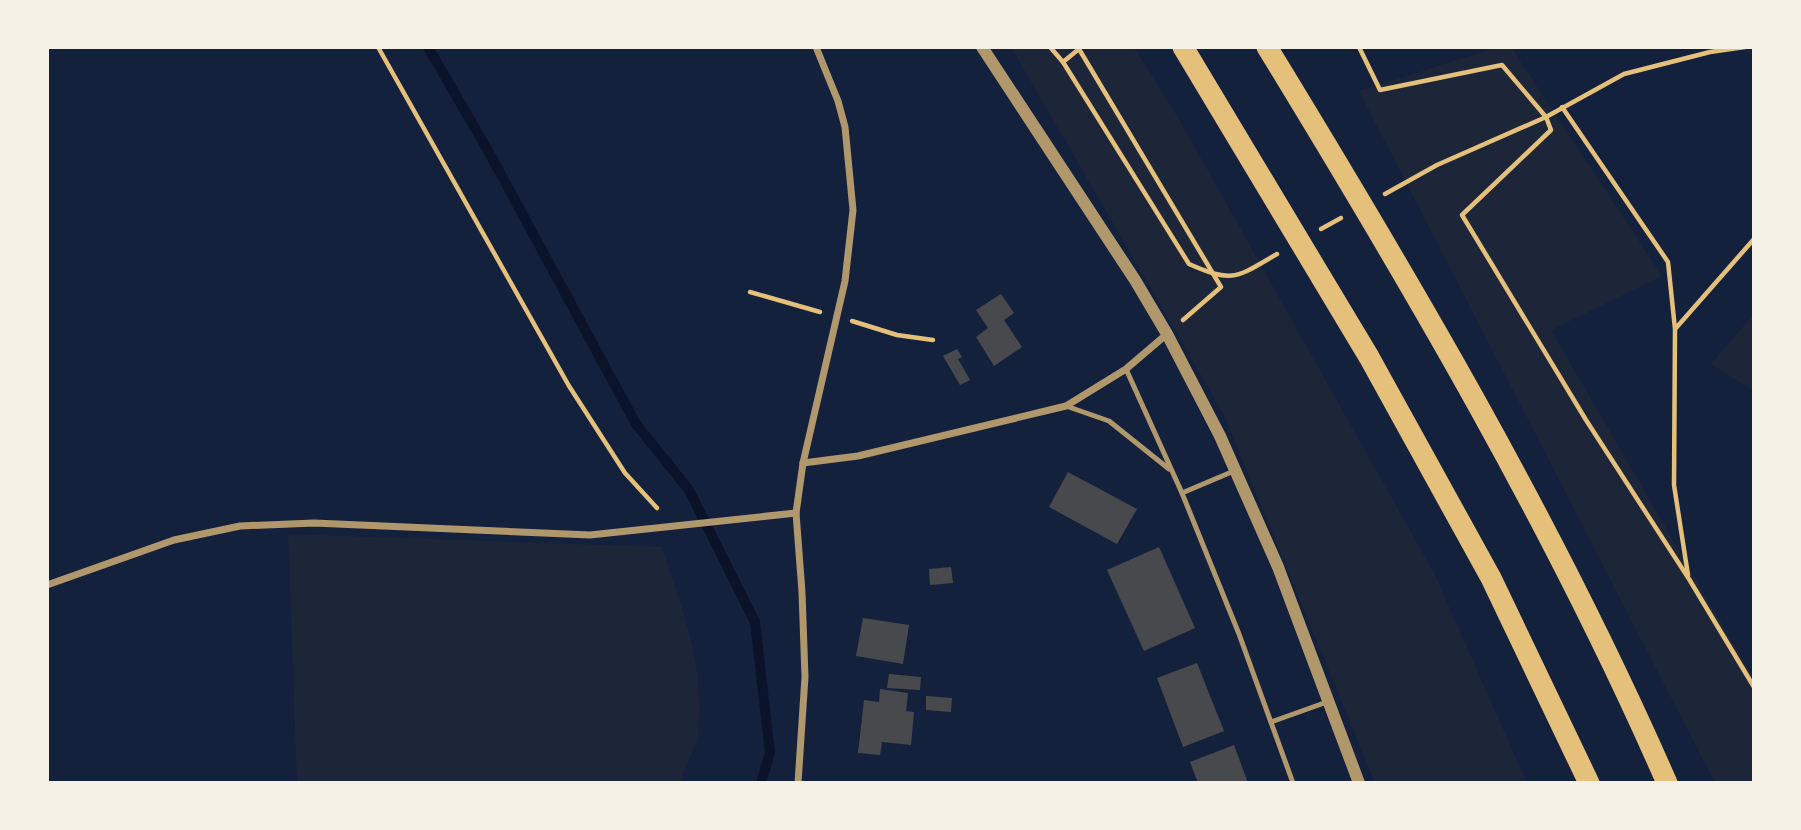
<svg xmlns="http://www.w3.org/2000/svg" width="1801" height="830" viewBox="0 0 1801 830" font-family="'DM Sans',sans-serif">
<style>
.green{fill:#1d2539}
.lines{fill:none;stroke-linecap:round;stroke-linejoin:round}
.stream{stroke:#0b132b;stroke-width:10}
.building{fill:#48494c}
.path{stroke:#e5c07b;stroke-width:4.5}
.service{stroke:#b1986c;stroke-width:5}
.minor{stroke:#b1986c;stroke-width:7}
.tertiary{stroke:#b1986c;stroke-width:12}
.motorway{stroke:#e5c07b;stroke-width:21}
</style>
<rect width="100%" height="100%" fill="#14213d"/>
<g class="green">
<path d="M1011,47H1134L1180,121L1434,573L1527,783H1375L1223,413Z"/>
<path d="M1498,47H1511L1662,276L1551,330L1754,679V783H1715L1359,91Z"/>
<path d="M1754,314V391L1711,364Z"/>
<path d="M288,534L662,547C681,606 706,669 698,732C696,749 685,767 679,783H297Z"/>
</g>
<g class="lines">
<path class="stream" d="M428,47L491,156L636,424L689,490L755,622L770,753L761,783"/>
</g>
<g class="building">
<path d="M1001,294L1014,313L1004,320L1022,347L994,366L976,337L988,328L976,310Z"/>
<path d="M957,349L962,357L958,359L970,380L960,385L943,356Z"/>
<path d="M1068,472L1137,509L1117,544L1049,507Z"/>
<path d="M1159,547L1195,628L1144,651L1107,570Z"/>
<path d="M951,567L953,583L930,585L929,569Z"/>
<path d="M863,618L909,625L903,664L856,656Z"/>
<path d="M1197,663L1224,731L1183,747L1157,678Z"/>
<path d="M889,674L921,677L920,690L887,688Z"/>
<path d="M880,689L908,693L906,711L914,712L911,745L882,742L880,755L858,753L864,700L879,702Z"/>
<path d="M926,696L952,698L951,712L926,710Z"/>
<path d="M1234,745L1248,783H1198L1190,762Z"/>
</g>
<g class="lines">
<g class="path">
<path d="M378,47L569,386L625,473L657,508"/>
<path d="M1050,47L1063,62L1189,264C1234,284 1237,277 1277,254"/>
<path d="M1359,47L1380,90L1502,65L1546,117L1551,130L1462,215L1586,420L1689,579L1754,687"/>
<path d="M1063,62L1079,49L1221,287L1183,320"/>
<path d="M1562,107L1668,262L1675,329L1674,485L1688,575"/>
<path d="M1385,194L1437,165L1546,117L1624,74L1710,52L1745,47"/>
<path d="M1321,229L1341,218"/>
<path d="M750,292L820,312"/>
<path d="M852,321L897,335L933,340"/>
<path d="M1676,328L1754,239"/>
</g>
<g class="service">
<path d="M1126,369L1182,493L1239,634L1293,783"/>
<path d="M1066,406L1109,421L1169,469"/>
<path d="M1182,493L1234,471"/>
<path d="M1271,722L1327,702"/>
</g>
<g class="minor">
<path d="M803,463L858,456L1066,406L1126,369L1167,334"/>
<path d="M47,585L174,540L240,526L314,523L590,535L796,513"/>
<path d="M798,783L805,677L802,592L796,513L803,463L845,281L853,210L845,127L838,101L816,47"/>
</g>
<path class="tertiary" d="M982,47L1135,280L1167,334L1220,436L1278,567L1359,783"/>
<g class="motorway">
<path d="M1183,47L1369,357L1491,578L1589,783"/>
<path d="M1267,47C1413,286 1555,527 1667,783"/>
</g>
</g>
<rect width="1801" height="830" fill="none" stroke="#f6f1e7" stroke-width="98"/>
</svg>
